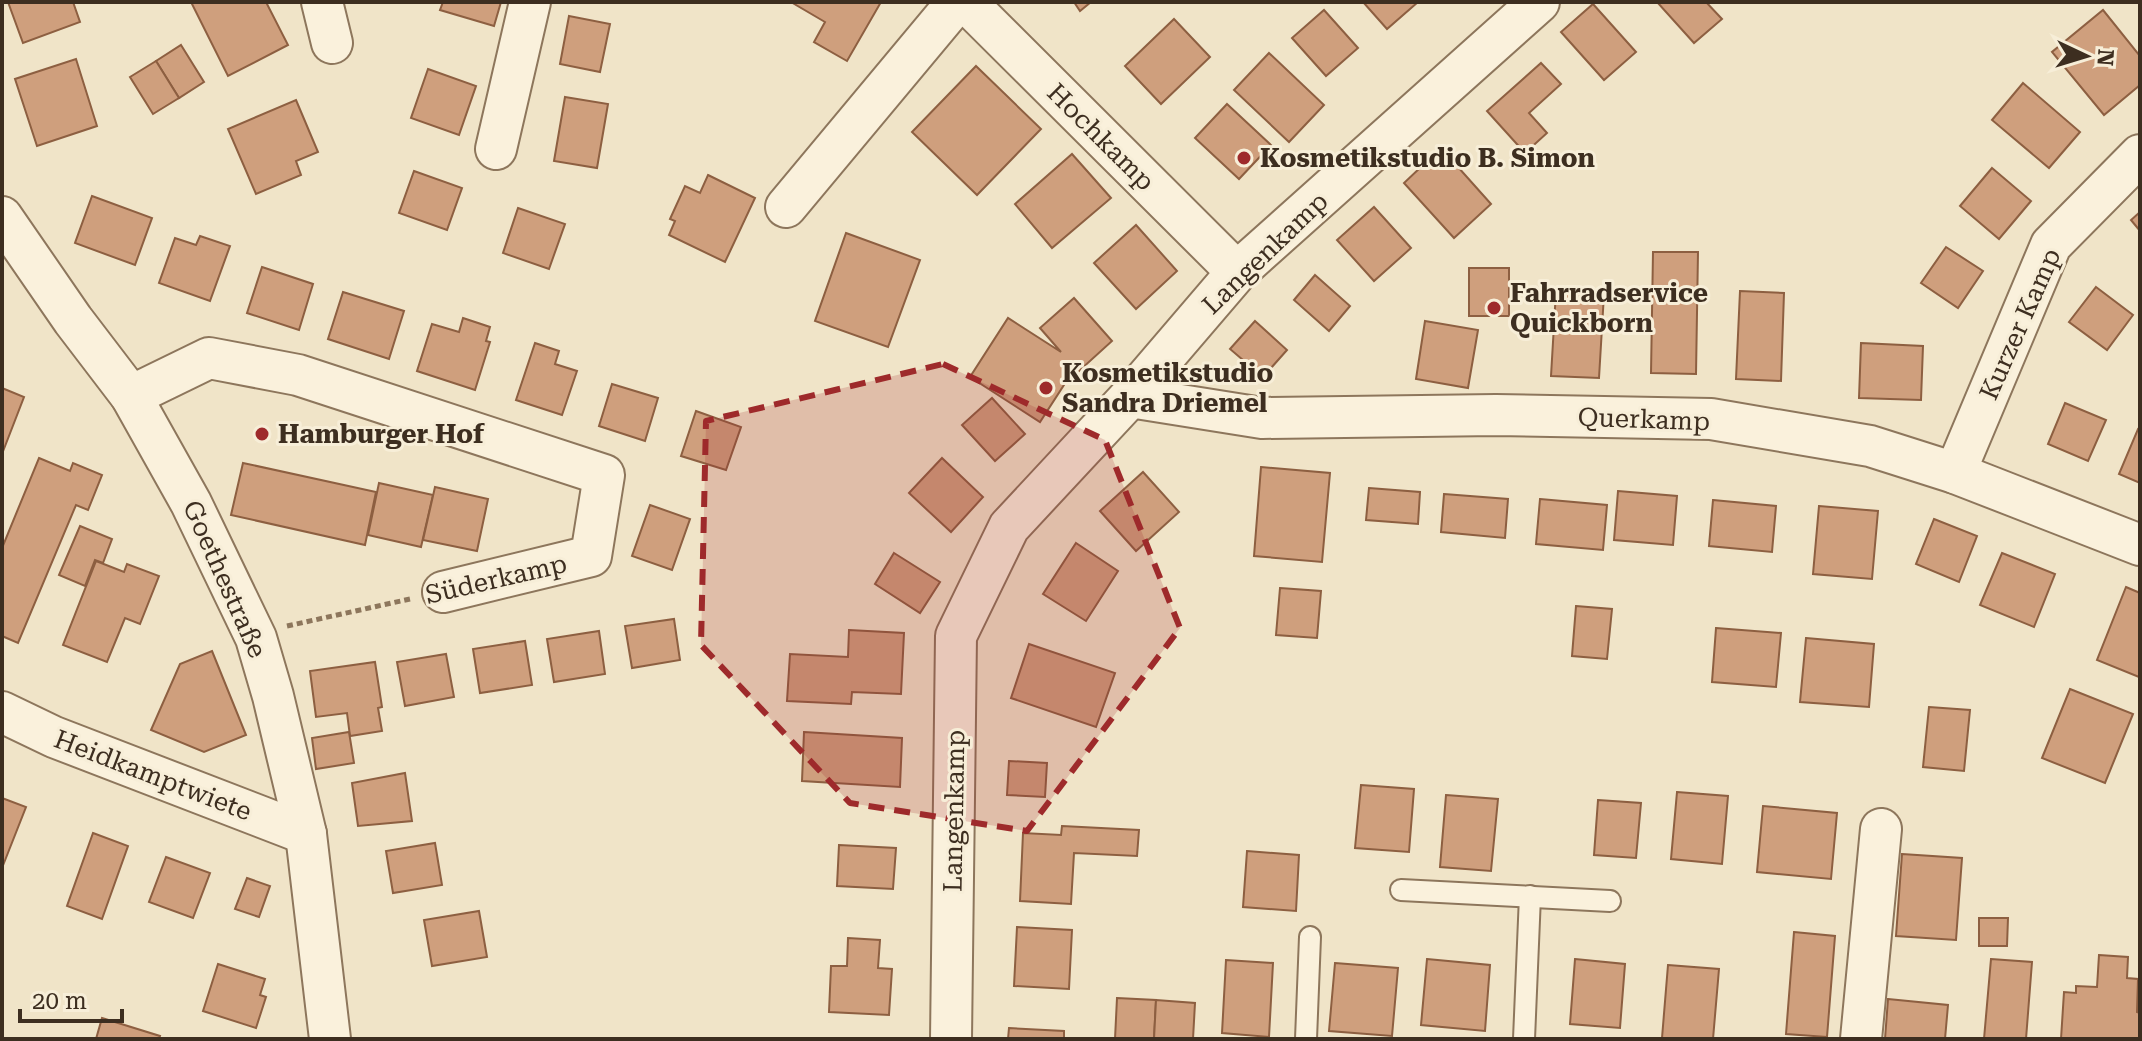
<svg xmlns="http://www.w3.org/2000/svg" width="2142" height="1041" viewBox="0 0 2142 1041" font-family="'Roboto Serif',serif">
<style>
.building{fill:#cf9f7d;stroke:#8d5f41;stroke-width:2}
.lines{fill:none;stroke-linecap:round;stroke-linejoin:round}
.lane-casing{stroke:#8d765c;stroke-width:24}
.street-casing{stroke:#8d765c;stroke-width:44}
.path{stroke:#8d765c;stroke-width:5;stroke-dasharray:6 4;stroke-linecap:butt}
.lane{stroke:#faf1dc;stroke-width:20}
.street{stroke:#faf1dc;stroke-width:40}
.marked{fill:#9e2a2b;fill-opacity:0.2;stroke:#9e2a2b;stroke-width:6;stroke-dasharray:16 10;stroke-linejoin:round}
.poi-dot{fill:#9e2a2b;stroke:#f7eed8;stroke-width:3}
.labels{text-anchor:middle;dominant-baseline:central;stroke-width:6;stroke-linejoin:round;paint-order:stroke}
.street-label{font-size:26px;fill:#3d2e20;stroke:#f7eed8}
.poi-label{font-size:26px;font-weight:bold;fill:#3d2e20;stroke:#f7eed8;text-anchor:start}
</style>
<rect width="100%" height="100%" fill="#f0e4c8"/>
<g class="building">
<path d="M8,2H73L80,22L23,43Z"/>
<path d="M191,2H266L288,45L228,76Z"/>
<path d="M443,2H501L494,26L440,10Z"/>
<path d="M791,2H881L847,61L814,42L825,22Z"/>
<path d="M1074,2H1091L1080,11Z"/>
<path d="M1363,2H1418L1387,29Z"/>
<path d="M1657,2H1706L1722,19L1694,43Z"/>
<path d="M1593,4L1636,52L1604,80L1561,32Z"/>
<path d="M1324,10L1358,48L1326,76L1292,38Z"/>
<path d="M2103,10L2140,56V85L2104,115L2052,52Z"/>
<path d="M569,16L610,24L600,72L560,64Z"/>
<path d="M1174,19L1210,57L1161,104L1125,66Z"/>
<path d="M181,45L204,82L179,98L156,61Z"/>
<path d="M1269,53L1324,105L1289,142L1234,90Z"/>
<path d="M76,59L97,126L37,146L15,79Z"/>
<path d="M156,61L179,98L153,114L130,77Z"/>
<path d="M1541,63L1561,84L1529,113L1547,133L1525,153L1487,111Z"/>
<path d="M976,66L1041,129L977,195L912,132Z"/>
<path d="M428,69L476,86L459,135L411,118Z"/>
<path d="M2023,83L2080,132L2049,168L1992,120Z"/>
<path d="M565,97L608,104L597,168L554,161Z"/>
<path d="M296,100L318,152L296,161L301,175L256,194L228,129Z"/>
<path d="M1227,104L1271,145L1239,179L1195,138Z"/>
<path d="M1441,148L1491,204L1454,238L1404,183Z"/>
<path d="M1072,154L1111,198L1052,248L1015,204Z"/>
<path d="M1992,168L2031,201L1999,239L1960,206Z"/>
<path d="M414,171L462,188L447,230L399,213Z"/>
<path d="M708,175L755,198L725,262L669,235L675,221L670,219L685,186L700,193Z"/>
<path d="M92,196L152,218L135,265L75,243Z"/>
<path d="M1374,207L1411,248L1374,281L1337,240Z"/>
<path d="M518,208L565,224L549,269L503,253Z"/>
<path d="M2140,212V231L2131,220Z"/>
<path d="M1136,225L1177,271L1136,309L1094,263Z"/>
<path d="M846,233L920,260L888,347L815,321Z"/>
<path d="M200,236L230,246L210,301L159,283L175,238L196,245Z"/>
<path d="M1946,247L1983,271L1958,308L1921,283Z"/>
<path d="M1653,252H1698L1696,374L1651,373Z"/>
<path d="M262,267L313,284L299,330L247,313Z"/>
<rect x="1469" y="268" width="40" height="48"/>
<path d="M1315,275L1350,306L1329,331L1294,300Z"/>
<path d="M2096,287L2133,315L2107,350L2069,322Z"/>
<path d="M1556,291L1604,294L1599,378L1551,376Z"/>
<path d="M1740,291L1784,293L1781,381L1736,379Z"/>
<path d="M343,292L404,311L389,359L328,339Z"/>
<path d="M1074,298L1112,341L1079,371L1075,368L1040,422L970,377L1008,318L1061,352L1040,328Z"/>
<path d="M463,318L490,327L486,341L490,342L475,390L417,371L432,324L459,332Z"/>
<path d="M1255,321L1287,350L1263,377L1230,349Z"/>
<path d="M1425,321L1478,330L1468,388L1416,379Z"/>
<path d="M535,343L559,351L555,364L577,371L562,415L516,400Z"/>
<path d="M1861,343L1923,346L1921,400L1859,398Z"/>
<path d="M612,384L658,398L645,441L599,426Z"/>
<path d="M2,388L24,397L2,454Z"/>
<path d="M992,398L1025,434L995,461L962,425Z"/>
<path d="M2065,403L2106,420L2088,461L2048,444Z"/>
<path d="M696,411L741,427L726,470L681,456Z"/>
<path d="M2138,429L2140,430V483L2119,474Z"/>
<path d="M39,458L70,471L73,463L102,475L88,510L76,505L18,643L2,636V548Z"/>
<path d="M942,458L983,497L951,532L909,493Z"/>
<path d="M243,463L376,492L365,545L231,515Z"/>
<path d="M1261,467L1330,473L1322,562L1254,556Z"/>
<path d="M1143,472L1179,512L1136,551L1100,511Z"/>
<path d="M379,483L433,495L421,547L368,535Z"/>
<path d="M435,487L488,499L477,551L423,540Z"/>
<path d="M1369,488L1420,492L1418,524L1366,520Z"/>
<path d="M1618,491L1677,496L1673,545L1614,540Z"/>
<path d="M1444,494L1508,499L1505,538L1441,532Z"/>
<path d="M1540,499L1607,505L1603,550L1536,544Z"/>
<path d="M1713,500L1776,506L1772,552L1709,546Z"/>
<path d="M650,505L690,519L672,570L632,556Z"/>
<path d="M1819,506L1878,511L1872,579L1813,574Z"/>
<path d="M1934,519L1977,536L1959,582L1916,564Z"/>
<path d="M80,526L112,539L103,563L95,560L85,586L59,575Z"/>
<path d="M1076,543L1118,571L1086,621L1043,594Z"/>
<path d="M894,553L940,582L920,613L875,584Z"/>
<path d="M2002,553L2055,574L2034,627L1980,605Z"/>
<path d="M96,561L124,572L127,564L159,576L140,624L125,618L107,662L63,645Z"/>
<path d="M2126,587L2140,593L2139,677L2097,660Z"/>
<path d="M1280,588L1321,591L1317,638L1276,635Z"/>
<path d="M1576,606L1612,609L1607,659L1572,656Z"/>
<path d="M674,619L680,660L632,668L625,626Z"/>
<path d="M1716,628L1781,633L1776,687L1712,682Z"/>
<path d="M849,630L904,633L901,694L852,692L851,704L787,701L790,654L848,657Z"/>
<path d="M599,631L605,674L554,682L547,639Z"/>
<path d="M1806,638L1874,644L1869,707L1800,702Z"/>
<path d="M525,641L532,685L480,693L473,649Z"/>
<path d="M1029,644L1115,673L1096,727L1011,698Z"/>
<path d="M212,651L246,735L204,752L151,730L180,664Z"/>
<path d="M446,654L454,697L405,706L397,662Z"/>
<path d="M375,662L382,707L378,708L382,731L350,736L347,713L316,717L310,671Z"/>
<path d="M2070,689L2133,714L2105,783L2042,758Z"/>
<path d="M1929,707L1970,710L1964,771L1923,767Z"/>
<path d="M349,732L354,763L316,769L312,738Z"/>
<path d="M804,732L902,738L900,787L802,781Z"/>
<path d="M1009,761L1047,763L1045,797L1007,795Z"/>
<path d="M405,773L412,821L358,826L352,783Z"/>
<path d="M1361,785L1414,789L1409,852L1355,848Z"/>
<path d="M1677,792L1728,796L1722,864L1671,859Z"/>
<path d="M1446,795L1498,799L1491,871L1440,867Z"/>
<path d="M2,798L26,807L2,868Z"/>
<path d="M1598,800L1641,803L1636,858L1594,855Z"/>
<path d="M1763,806L1837,813L1831,879L1757,872Z"/>
<path d="M1062,826L1139,830L1137,856L1074,853L1071,904L1020,901L1023,833L1061,835Z"/>
<path d="M93,833L128,846L102,919L67,906Z"/>
<path d="M435,843L442,885L393,893L386,851Z"/>
<path d="M839,845L896,848L893,889L837,886Z"/>
<path d="M1247,851L1299,855L1296,911L1243,907Z"/>
<path d="M1902,854L1962,858L1956,940L1896,936Z"/>
<path d="M166,857L210,873L193,918L149,902Z"/>
<path d="M247,878L270,886L259,917L235,909Z"/>
<path d="M479,911L487,957L432,966L424,920Z"/>
<path d="M1979,918H2008L2007,946H1979Z"/>
<path d="M1017,927L1072,930L1069,989L1014,986Z"/>
<path d="M1794,932L1835,936L1827,1037L1786,1034Z"/>
<path d="M848,938L880,940L878,968L892,969L889,1015L829,1012L831,966H847Z"/>
<path d="M2099,955L2128,957L2127,978L2138,979L2137,1012L2140,1013V1039H2061L2064,992L2076,993V986L2097,987Z"/>
<path d="M1427,959L1490,965L1485,1031L1421,1025Z"/>
<path d="M1575,959L1625,964L1620,1028L1570,1024Z"/>
<path d="M1991,959L2032,962L2026,1039H1984Z"/>
<path d="M1226,960L1273,963L1269,1037L1222,1033Z"/>
<path d="M1335,963L1398,968L1392,1036L1329,1031Z"/>
<path d="M218,964L265,979L260,995L266,997L256,1028L203,1011Z"/>
<path d="M1668,965L1719,969L1713,1039L1662,1038Z"/>
<path d="M1117,998L1156,1000L1154,1039H1115Z"/>
<path d="M1888,999L1948,1005L1945,1039H1885Z"/>
<path d="M1156,1000L1195,1003L1193,1039H1154Z"/>
<path d="M102,1018L160,1036L159,1039H96Z"/>
<path d="M1009,1028L1064,1031V1039H1008Z"/>
</g>
<g class="lines">
<defs>
<g id="lane">
<path d="M1401,890L1610,901"/>
<path d="M1306,1039L1310,937"/>
<path d="M1524,1039L1530,896"/>
</g>
<g id="street">
<path d="M322,2L332,43"/>
<path d="M966,2L1237,272"/>
<path d="M496,149L530,2"/>
<path d="M786,207L957,2"/>
<path d="M2,217L73,320L131,396L191,503L256,638L273,696L306,834L330,1039"/>
<path d="M131,396L209,358L298,375L604,475L591,556L443,592"/>
<path d="M1130,397L1262,418L1496,415L1711,419L1870,446L1955,473L2140,545"/>
<path d="M1955,473L2051,245L2140,155"/>
<path d="M2,712L54,737L306,834"/>
<path d="M951,1039L956,636L1009,527L1130,397L1237,272L1539,2"/>
<path d="M1861,1039L1881,829"/>
</g>
</defs>
<use href="#lane" class="lane-casing"/>
<use href="#street" class="street-casing"/>
<path class="path" d="M287,626L410,599"/>
<use href="#lane" class="lane"/>
<use href="#street" class="street"/>
</g>
<path class="marked" d="M943,364L1105,440L1180,628L1027,831L850,803L701,645L706,421Z"/>
<g class="poi-dot">
<circle cx="1244" cy="158" r="8"/>
<circle cx="1494" cy="308" r="8"/>
<circle cx="1046" cy="388" r="8"/>
<circle cx="262" cy="434" r="8"/>
</g>
<g class="labels">
<g class="street-label">
<text transform="translate(1101 137) rotate(45)">Hochkamp</text>
<text transform="translate(1265 253) rotate(-44)">Langenkamp</text>
<text transform="translate(2020 324) rotate(-66)">Kurzer Kamp</text>
<text transform="translate(1644 419) rotate(2)">Querkamp</text>
<text transform="translate(225 579) rotate(66)">Goethestraße</text>
<text transform="translate(496 579) rotate(-13)">Süderkamp</text>
<text transform="translate(153 775) rotate(21)">Heidkamptwiete</text>
<text transform="translate(954 811) rotate(-89)">Langenkamp</text>
</g>
<g class="poi-label">
<text x="1260" y="158">Kosmetikstudio B. Simon</text>
<text x="1510" y="293">Fahrradservice<tspan x="1510" dy="30">Quickborn</tspan></text>
<text x="1062" y="373">Kosmetikstudio<tspan x="1062" dy="30">Sandra Driemel</tspan></text>
<text x="278" y="434">Hamburger Hof</text>
</g>
</g>
<rect width="2142" height="1041" fill="none" stroke="#3d2e20" stroke-width="8"/>
<g transform="translate(2086 56) rotate(94)" stroke="#f7eed8" stroke-width="6" paint-order="stroke">
<path d="M0-6L14 30L0 20L-14 30Z" fill="#3d2e20"/>
<text y="-12" font-size="22" font-weight="bold" text-anchor="middle" fill="#3d2e20">N</text>
</g>
<path d="M20 1009v12h102v-12" fill="none" stroke="#3d2e20" stroke-width="4"/>
<text x="32" y="1009" font-size="24" fill="#3d2e20" stroke="#f7eed8" stroke-width="6" paint-order="stroke">20 m</text>
</svg>
